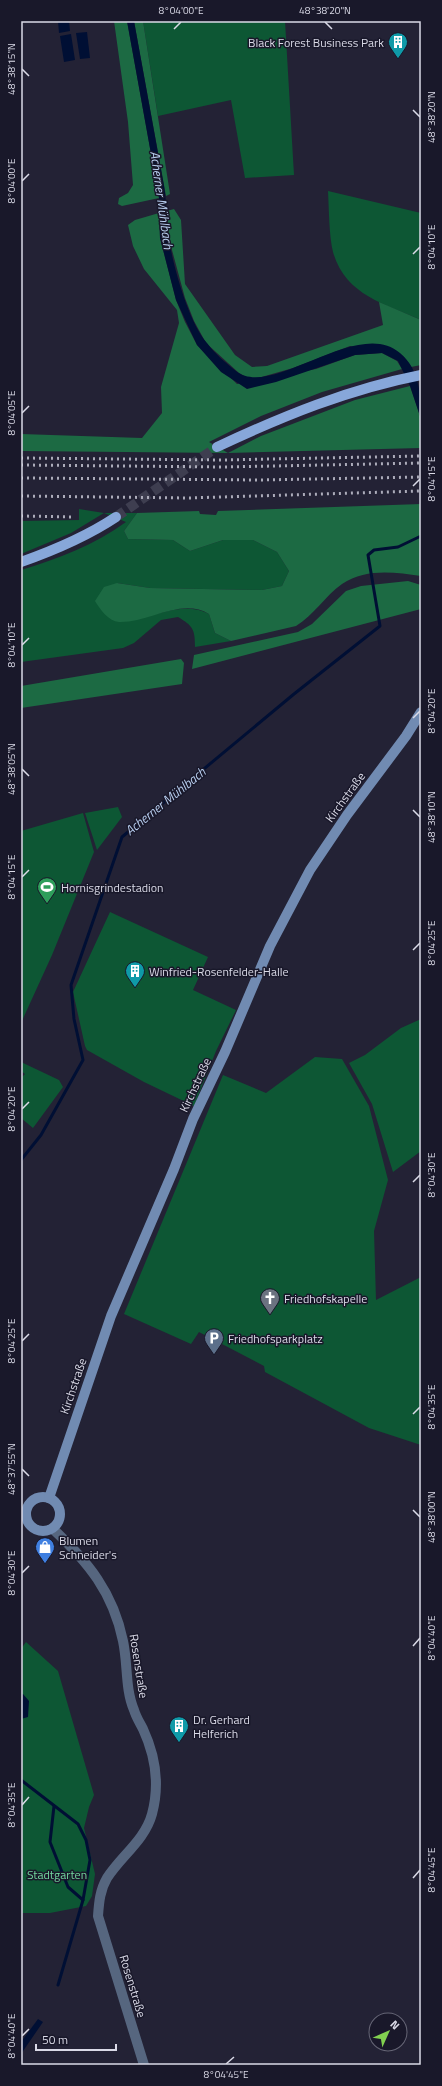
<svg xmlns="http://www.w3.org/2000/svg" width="442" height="2086" viewBox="0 0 442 2086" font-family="'Titillium Web',sans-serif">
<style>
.green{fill:#0d5734}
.forest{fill:#1c6a43}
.water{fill:#000f34}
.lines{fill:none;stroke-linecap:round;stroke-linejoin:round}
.stream{stroke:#000f34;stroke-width:3}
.primary-tunnel{stroke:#3e3e50;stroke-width:10;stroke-dasharray:10 5;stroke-linecap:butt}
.tertiary{stroke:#56667f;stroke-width:10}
.secondary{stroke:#718bb2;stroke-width:10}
.primary{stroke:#87a7da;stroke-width:10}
.rail{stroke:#acacba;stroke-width:3;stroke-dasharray:2 4;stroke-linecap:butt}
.ticks{fill:none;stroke:#dadae7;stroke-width:1.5}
.labels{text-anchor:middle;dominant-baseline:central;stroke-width:3;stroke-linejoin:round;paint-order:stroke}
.poi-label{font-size:12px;fill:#dadae7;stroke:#19182a;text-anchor:start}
.street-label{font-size:12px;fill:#dadae7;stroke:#19182a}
.park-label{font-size:12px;fill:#73d99f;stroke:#19182a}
.water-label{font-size:13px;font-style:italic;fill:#b8ceef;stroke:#19182a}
.neatline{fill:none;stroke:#dadae7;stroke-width:1.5}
.ticks-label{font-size:10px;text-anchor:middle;fill:#dadae7}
</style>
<rect width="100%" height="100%" fill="#232235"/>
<g class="green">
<path d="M143,21H285L294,175L245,178L231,100L158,116Z"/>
<path d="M328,191L421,213V320C385,304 345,295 333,252C329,236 329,209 328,191Z"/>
<path d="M79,509L104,513H137L124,531L128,539L173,540L190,551L223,540H253L277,552L289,571L282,586L262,590L150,588L117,583L138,619C159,613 189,602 209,614L215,633L231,641L195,647C195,629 193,626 178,617L161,620L134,643L123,648L21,662V570C58,559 94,545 126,522L104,513L71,533L21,554V521L79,520Z"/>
<path d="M118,807L122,817L97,850L85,813Z"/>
<path d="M83,813L94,852L52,955L21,1023V831Z"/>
<path d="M110,912L208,957L193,990L236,1010L216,1051L194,1106L144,1082L87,1050L85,1046L73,992Z"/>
<path d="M421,1019V1151L393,1172L372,1104L349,1063L365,1055L401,1028Z"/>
<path d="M315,1057L342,1059L369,1106L388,1180L374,1231L376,1300L421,1277V1445L369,1428L265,1372L264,1366L199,1332L191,1344L124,1314L223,1075L266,1093Z"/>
<path d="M21,1062L59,1080L63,1087L33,1128L21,1118V1078L25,1074L21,1071Z"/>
<path d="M26,1642L58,1671L94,1795L89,1807L84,1828L95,1874L92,1896L86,1906L50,1913H21V1649Z"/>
</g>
<g class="forest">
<path d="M114,21H127L159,198L122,206L118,204L119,198L128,193L133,185L128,122Z"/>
<path d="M134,21H143L170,194L166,196Z"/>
<path d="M174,209L181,220L185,284L235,355L252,367L267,366L383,325L379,302L421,320V365L411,367L404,357L350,346L293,368L258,378H248L239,373L206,343L194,321L185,298L169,239L167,211Z"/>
<path d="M159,213L160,238L176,300L185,322L197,345L237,384L316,369L355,355L382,353L397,361L402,369L322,392L261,416L209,442L228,453L261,436L355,400L410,386L421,419V448L228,453L21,451V434L142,438L162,413L161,387L179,323L177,310L144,269L133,246L128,225L135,220Z"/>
<path d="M421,504V576C394,572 366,568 342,584C325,596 314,615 296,626L231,641L215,633L209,614C182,597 148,623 119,622C108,621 100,609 95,601L104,587L117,583L150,588L262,590L282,586L289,571L277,552L253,540H223L190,551L173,540L128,539L124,531L137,513L199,511L200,514L216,515L218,511Z"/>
<path d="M408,581L421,585V609L192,669L194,655L298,632L312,624L346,591L361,586Z"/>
<path d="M181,659L184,663L182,684L21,708V686Z"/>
</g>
<g class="water">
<path d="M58,21H69L70,31L59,33Z"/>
<path d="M127,21H134C144,76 154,131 164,186C167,204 166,221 169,239C173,266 189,323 207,343C215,354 226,363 236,371C271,400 358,316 400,353C420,370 421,395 421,419L410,386L398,361L382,353L355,355L276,382L247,389L221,372L197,345L176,300L160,238L159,198Z"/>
<path d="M87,32L90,58L80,59L76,33Z"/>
<path d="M71,34L75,60L64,62L60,36Z"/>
<path d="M21,1694H23L29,1701L28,1717L21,1719Z"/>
<path d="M38,2019L43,2022L21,2054V2042Z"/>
</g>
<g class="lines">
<g class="stream">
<path d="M21,1160L41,1135L83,1060L74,1019L71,985L122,837L294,694L380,626L368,555L374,550L398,547L421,536"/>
<path d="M21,1780L78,1824L86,1840L90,1860L83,1900L58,1985"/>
<path d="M54,1806L50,1842L68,1887L83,1900"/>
</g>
<path class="primary-tunnel" d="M116,517L217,447"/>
<path class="tertiary" d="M53,1529C88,1562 113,1592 123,1641C128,1664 125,1689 134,1710C136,1717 140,1723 143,1729C156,1757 160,1784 152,1814C145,1840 121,1856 107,1878C100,1890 99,1902 98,1916L144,2065"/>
<g class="secondary">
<circle cx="43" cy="1514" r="17"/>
<path d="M49,1498L111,1316L174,1169L193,1119L225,1052L270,946L310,870L347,815L406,736L421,712"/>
</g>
<g class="primary">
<path d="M217,447C283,416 349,389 421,375"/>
<path d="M21,562C55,550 86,537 116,517"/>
</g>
<g class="rail">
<path d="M21,458L223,460L421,456"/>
<path d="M21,465L224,467L421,463"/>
<path d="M21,478L259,480L421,477"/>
<path d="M21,496L188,498L421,491"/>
<path d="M21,516L75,517"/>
</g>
</g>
<path class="ticks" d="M325,22L332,29M174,29L181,22M22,69L29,76M413,110L420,117M22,181L29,174M413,254L420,247M22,413L29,406M413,486L420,479M22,645L29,638M413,718L420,711M22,769L29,776M413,810L420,817M22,877L29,870M413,950L420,943M22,1109L29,1102M413,1182L420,1175M22,1341L29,1334M413,1414L420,1407M22,1469L29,1476M413,1510L420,1517M22,1573L29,1566M413,1646L420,1638M22,1805L29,1797M413,1878L420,1870M22,2036L29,2029M226,2064L234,2057"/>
<defs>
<symbol id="building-pin" viewBox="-11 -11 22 30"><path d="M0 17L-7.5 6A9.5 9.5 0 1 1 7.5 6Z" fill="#0f9aa8" stroke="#19182a"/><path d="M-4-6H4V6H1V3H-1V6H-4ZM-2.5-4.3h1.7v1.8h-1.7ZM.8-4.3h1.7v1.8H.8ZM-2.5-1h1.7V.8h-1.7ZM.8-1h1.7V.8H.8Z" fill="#fff"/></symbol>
<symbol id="stadium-pin" viewBox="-11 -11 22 30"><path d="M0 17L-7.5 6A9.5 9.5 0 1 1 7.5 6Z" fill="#2e9e5b" stroke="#19182a"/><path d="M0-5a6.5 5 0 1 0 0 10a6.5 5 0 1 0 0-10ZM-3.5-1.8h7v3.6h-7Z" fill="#fff"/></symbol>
<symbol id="church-pin" viewBox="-11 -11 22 30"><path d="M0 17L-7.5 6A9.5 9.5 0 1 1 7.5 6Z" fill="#6b7280" stroke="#19182a"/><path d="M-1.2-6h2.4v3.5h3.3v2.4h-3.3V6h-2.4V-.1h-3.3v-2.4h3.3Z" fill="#fff"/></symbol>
<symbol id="parking-pin" viewBox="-11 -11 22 30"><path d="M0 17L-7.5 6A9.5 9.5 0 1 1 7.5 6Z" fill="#5c6f8a" stroke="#19182a"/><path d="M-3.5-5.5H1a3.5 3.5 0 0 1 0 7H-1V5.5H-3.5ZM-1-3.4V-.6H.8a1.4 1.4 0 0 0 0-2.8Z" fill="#fff"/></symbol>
<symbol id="shop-pin" viewBox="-11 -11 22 30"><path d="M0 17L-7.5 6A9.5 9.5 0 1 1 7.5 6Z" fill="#3f7fe0" stroke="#19182a"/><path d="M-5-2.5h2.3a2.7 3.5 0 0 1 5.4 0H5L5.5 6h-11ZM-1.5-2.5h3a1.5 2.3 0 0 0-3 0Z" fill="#fff"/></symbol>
</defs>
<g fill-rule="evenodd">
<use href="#building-pin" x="387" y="31" width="22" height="30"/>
<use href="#stadium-pin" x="36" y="876" width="22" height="30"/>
<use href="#building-pin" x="124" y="960" width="22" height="30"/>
<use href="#church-pin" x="259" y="1287" width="22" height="30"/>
<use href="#parking-pin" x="203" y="1327" width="22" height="30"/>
<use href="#shop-pin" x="34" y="1536" width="22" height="30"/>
<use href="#building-pin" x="168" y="1715" width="22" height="30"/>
</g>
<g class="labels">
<g class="poi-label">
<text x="384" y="42" text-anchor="end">Black Forest Business Park</text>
<text x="61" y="887">Hornisgrindestadion</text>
<text x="149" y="971">Winfried-Rosenfelder-Halle</text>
<text x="284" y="1298">Friedhofskapelle</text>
<text x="228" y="1338">Friedhofsparkplatz</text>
<text x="59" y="1540">Blumen<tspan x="59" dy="14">Schneider's</tspan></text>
<text x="193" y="1719">Dr. Gerhard<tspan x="193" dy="14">Helferich</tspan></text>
</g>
<g class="street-label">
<text transform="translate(345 797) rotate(-54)">Kirchstraße</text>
<text transform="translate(195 1085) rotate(-65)">Kirchstraße</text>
<text transform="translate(73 1386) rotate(-71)">Kirchstraße</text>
<text transform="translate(139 1666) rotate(81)">Rosenstraße</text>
<text transform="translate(133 1986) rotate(73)">Rosenstraße</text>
</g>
<g class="park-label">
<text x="57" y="1874">Stadtgarten</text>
</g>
<g class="water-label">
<text transform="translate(162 200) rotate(82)">Acherner Mühlbach</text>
<text transform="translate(165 801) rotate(-39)">Acherner Mühlbach</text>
</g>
</g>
<rect width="442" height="2086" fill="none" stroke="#19182a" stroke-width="44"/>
<g transform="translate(388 2032) rotate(45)"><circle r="19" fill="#19182a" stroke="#666676"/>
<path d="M0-3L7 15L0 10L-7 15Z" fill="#81d050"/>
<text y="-6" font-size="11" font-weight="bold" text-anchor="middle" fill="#dadae7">N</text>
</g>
<path d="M36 2044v6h80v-6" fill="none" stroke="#dadae7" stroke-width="2"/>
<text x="42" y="2044" font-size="12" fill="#dadae7" stroke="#19182a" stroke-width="3" paint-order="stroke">50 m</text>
<rect x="22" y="22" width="398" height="2042" class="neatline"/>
<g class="ticks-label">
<text x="181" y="14">8°04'00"E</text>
<text x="325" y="14">48°38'20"N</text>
<text transform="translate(11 69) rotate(-90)" y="4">48°38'15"N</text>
<text transform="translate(431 117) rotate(-90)" y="4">48°38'20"N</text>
<text transform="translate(11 181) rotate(-90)" y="4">8°04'00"E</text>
<text transform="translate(431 247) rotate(-90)" y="4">8°04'10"E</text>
<text transform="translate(11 413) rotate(-90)" y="4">8°04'05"E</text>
<text transform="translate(431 479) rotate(-90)" y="4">8°04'15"E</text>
<text transform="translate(11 645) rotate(-90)" y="4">8°04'10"E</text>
<text transform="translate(431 711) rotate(-90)" y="4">8°04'20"E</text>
<text transform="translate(11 769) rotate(-90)" y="4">48°38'05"N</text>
<text transform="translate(431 817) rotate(-90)" y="4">48°38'10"N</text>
<text transform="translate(11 877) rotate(-90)" y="4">8°04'15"E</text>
<text transform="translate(431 943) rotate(-90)" y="4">8°04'25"E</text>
<text transform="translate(11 1109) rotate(-90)" y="4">8°04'20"E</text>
<text transform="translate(431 1175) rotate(-90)" y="4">8°04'30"E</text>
<text transform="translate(11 1341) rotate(-90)" y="4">8°04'25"E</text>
<text transform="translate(431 1407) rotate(-90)" y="4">8°04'35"E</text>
<text transform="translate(11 1469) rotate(-90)" y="4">48°37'55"N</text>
<text transform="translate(431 1517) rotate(-90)" y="4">48°38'00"N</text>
<text transform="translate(11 1573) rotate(-90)" y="4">8°04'30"E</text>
<text transform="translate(431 1638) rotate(-90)" y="4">8°04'40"E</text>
<text transform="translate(11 1805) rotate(-90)" y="4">8°04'35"E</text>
<text transform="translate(431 1870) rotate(-90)" y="4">8°04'45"E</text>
<text transform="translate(11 2036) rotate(-90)" y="4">8°04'40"E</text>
<text x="226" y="2078">8°04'45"E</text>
</g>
</svg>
